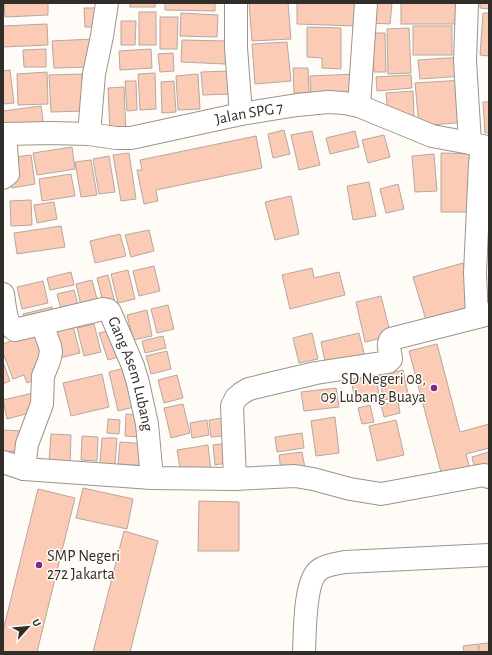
<svg xmlns="http://www.w3.org/2000/svg" width="492" height="655" viewBox="0 0 492 655" font-family="'Alegreya Sans',sans-serif">
<style>
.building{fill:#fccbb5;stroke:#b4a8a2}
.lines{fill:none;stroke-linecap:round;stroke-linejoin:round}
.minor-casing{stroke:#9c948b;stroke-width:24}
.minor{stroke:#fff;stroke-width:22}
.poi-dot{fill:#85228c;stroke:#fffbf7;stroke-width:1.5}
.labels{text-anchor:middle;dominant-baseline:central;stroke-width:3;stroke-linejoin:round;paint-order:stroke}
.street-label{font-size:16px;fill:#312e2a;stroke:#fffbf7}
.poi-label{font-size:16px;fill:#312e2a;stroke:#fffbf7;text-anchor:end}
</style>
<rect width="100%" height="100%" fill="#fffbf7"/>
<g class="building">
<path d="M4,3H48V15L5,17Z"/>
<rect x="130" y="3" width="25" height="4"/>
<path d="M165,3H215V11L165,10Z"/>
<path d="M249,3H288L291,39L252,41Z"/>
<path d="M297,3H358L357,26L297,24Z"/>
<path d="M373,3H392L390,24L372,23Z"/>
<rect x="401" y="3" width="61" height="21"/>
<path d="M480,3H489V9L480,8Z"/>
<path d="M84,8H102L101,27H85Z"/>
<rect x="139" y="12" width="17" height="33"/>
<path d="M181,13L218,15L217,37L180,36Z"/>
<path d="M483,13H489V56L480,55Z"/>
<path d="M160,17H178L177,49H160Z"/>
<path d="M121,21H136L135,45H121Z"/>
<path d="M47,24L48,45L3,47V26Z"/>
<rect x="413" y="26" width="39" height="29"/>
<path d="M307,27L341,28V69L322,68V58L307,57Z"/>
<path d="M409,28L411,73L388,74L387,29Z"/>
<path d="M372,33H385L386,72H374Z"/>
<path d="M93,39L94,67L54,68L52,41Z"/>
<path d="M182,40L227,41L226,64L181,62Z"/>
<path d="M287,42L291,81L255,84L252,44Z"/>
<path d="M46,49V67H24L23,50Z"/>
<path d="M151,49L152,68L120,70L119,51Z"/>
<path d="M173,53L174,71L160,72L158,54Z"/>
<path d="M462,57L464,76L420,79L418,60Z"/>
<path d="M293,68H308L309,93H294Z"/>
<path d="M10,70L14,103L3,104V71Z"/>
<path d="M228,71L229,94L203,95L201,72Z"/>
<path d="M47,72L48,104L18,105L17,74Z"/>
<path d="M155,73L156,109L140,110L138,74Z"/>
<path d="M82,74L84,111L51,112L49,75Z"/>
<path d="M198,74L200,109L178,110L176,76Z"/>
<path d="M356,74L357,97L311,99L310,76Z"/>
<path d="M411,75L412,88L377,91L376,77Z"/>
<path d="M464,80L467,122L419,126L415,83Z"/>
<path d="M125,81H136L137,110L127,111Z"/>
<path d="M174,81L176,112L162,113L161,82Z"/>
<path d="M124,87L126,133H110L108,88Z"/>
<path d="M413,91L414,116L388,118L386,93Z"/>
<path d="M483,102H489V133H485Z"/>
<path d="M41,106L44,127L3,132V111Z"/>
<path d="M284,130L290,154L273,158L268,134Z"/>
<path d="M312,131L320,165L299,170L291,135Z"/>
<path d="M355,131L359,147L330,154L326,138Z"/>
<path d="M384,135L390,157L368,163L362,140Z"/>
<path d="M256,136L262,168L156,190L158,201L144,204L137,170H142L140,160Z"/>
<path d="M72,147L75,169L37,175L33,153Z"/>
<path d="M129,153L136,199L121,201L113,155Z"/>
<path d="M441,153L474,154V212H441Z"/>
<path d="M434,154L437,191L415,192L412,156Z"/>
<path d="M31,155L35,184L12,188L7,158Z"/>
<path d="M109,156L115,192L99,194L93,159Z"/>
<path d="M91,160L97,195L81,197L75,162Z"/>
<path d="M71,174L75,196L42,201L39,179Z"/>
<path d="M369,182L376,216L353,220L347,186Z"/>
<path d="M398,184L404,209L386,213L380,189Z"/>
<path d="M291,196L299,234L275,240L265,202Z"/>
<path d="M31,200L32,225L11,226L10,201Z"/>
<path d="M54,202L57,219L37,223L34,205Z"/>
<path d="M61,226L65,247L17,254L14,233Z"/>
<path d="M149,230L154,251L131,257L125,235Z"/>
<path d="M120,234L126,256L95,263L90,241Z"/>
<path d="M463,263L476,306L426,320L413,277Z"/>
<path d="M154,266L160,291L139,296L133,271Z"/>
<path d="M312,268L314,278L339,272L345,295L290,309L282,275Z"/>
<path d="M128,270L135,299L118,303L111,274Z"/>
<path d="M71,272L74,285L50,290L47,278Z"/>
<path d="M108,275L115,303L104,306L97,278Z"/>
<path d="M92,280L99,307L82,310L76,284Z"/>
<path d="M43,281L48,303L22,309L17,287Z"/>
<path d="M74,290L79,309L62,313L57,294Z"/>
<path d="M381,296L391,336L365,342L356,302Z"/>
<path d="M168,305L174,329L157,333L151,309Z"/>
<path d="M52,307L55,319L26,326L23,314Z"/>
<path d="M147,310L152,336L133,340L127,315Z"/>
<path d="M94,324L101,352L84,356L77,328Z"/>
<path d="M73,326L80,353L60,358L54,330Z"/>
<path d="M112,330L121,356L108,360L99,333Z"/>
<path d="M36,332L46,359L37,362L42,377L27,383L24,375L13,379L3,353V344Z"/>
<path d="M312,333L318,359L299,363L293,338Z"/>
<path d="M359,333L365,357L326,366L321,342Z"/>
<path d="M163,336L166,348L145,353L142,341Z"/>
<path d="M437,344L460,432L489,424V448L466,454L470,469L442,476L409,351Z"/>
<path d="M167,351L171,369L151,374L146,356Z"/>
<path d="M3,362L10,381L3,384Z"/>
<path d="M133,366L142,405L118,411L109,372Z"/>
<path d="M403,370L408,394L384,400L378,376Z"/>
<path d="M102,374L109,407L71,416L63,383Z"/>
<path d="M177,375L183,398L164,403L158,380Z"/>
<path d="M375,376L380,398L356,403L351,381Z"/>
<path d="M336,388L339,407L304,411L301,392Z"/>
<path d="M33,393L37,411L7,419L3,400Z"/>
<path d="M398,401L400,413L384,417L381,405Z"/>
<path d="M183,404L190,433L171,438L164,408Z"/>
<path d="M370,405L374,422L362,424L358,408Z"/>
<path d="M126,414L145,416L143,437L125,436Z"/>
<path d="M230,417L233,435L211,437L209,420Z"/>
<path d="M335,417L339,453L316,456L311,421Z"/>
<path d="M108,419L120,420L119,434L107,433Z"/>
<path d="M207,420L209,435L192,438L190,423Z"/>
<path d="M396,420L404,455L377,461L369,426Z"/>
<path d="M3,430L23,431L22,452L3,451Z"/>
<path d="M302,433L304,448L277,452L275,437Z"/>
<path d="M51,434L71,435L70,464L49,462Z"/>
<path d="M82,436L98,437L97,461L81,460Z"/>
<path d="M102,438H117L115,465L100,464Z"/>
<path d="M120,442L148,444L147,466L118,464Z"/>
<path d="M230,443L233,462L215,465L213,445Z"/>
<path d="M208,445L211,470L181,474L177,450Z"/>
<path d="M302,452L305,468L281,471L279,455Z"/>
<path d="M489,452V471L476,474L472,457Z"/>
<path d="M83,488L133,499L127,529L76,518Z"/>
<path d="M38,489L75,498L37,652H3V631Z"/>
<path d="M199,501L239,502V551H198Z"/>
<path d="M124,531L158,541L130,652H93Z"/>
<path d="M489,643V652H480L479,644Z"/>
<path d="M478,644V652H464L463,646Z"/>
</g>
<g class="lines">
<defs>
<g id="minor">
<path d="M236,3V48L241,114"/>
<path d="M467,3L465,61L470,143"/>
<path d="M359,106L366,3"/>
<path id="s1" d="M3,134L52,133L89,134L116,138H131L241,114L297,105L328,102L344,103L359,106L432,136L470,143L489,148"/>
<path d="M89,134L94,74L102,36L107,3"/>
<path d="M3,178L8,174L5,134"/>
<path id="s2" d="M3,294C5,305 5,324 15,330L103,309L108,310L110,312L133,366L138,383L147,424L152,478"/>
<path d="M477,317L475,273L480,164L482,146"/>
<path d="M3,462L24,469L152,478L235,479L295,476L313,479L350,489L381,494L484,475L489,477"/>
<path d="M24,469L27,444L42,404L43,376L49,361L51,352L50,346L42,324"/>
<path d="M235,479L232,406L236,398L242,393L249,389L265,385L316,373L388,362L391,359C391,352 386,345 391,339L489,314"/>
<path d="M304,652C305,634 304,581 319,570C327,564 336,564 345,562L489,555"/>
</g>
</defs>
<use href="#minor" class="minor-casing"/>
<use href="#minor" class="minor"/>
</g>
<g class="poi-dot">
<circle cx="434" cy="388" r="4"/>
<circle cx="39" cy="565" r="4"/>
</g>
<g class="labels">
<g class="street-label">
<text stroke="none"><textPath href="#s1" startOffset="249">Jalan SPG 7</textPath></text>
<text stroke="none"><textPath href="#s2" startOffset="203">Gang Asem Lubang</textPath></text>
</g>
<g class="poi-label">
<text x="426" y="379">SD Negeri 08,<tspan x="426" dy="18">09 Lubang Buaya</tspan></text>
<text x="47" y="556" text-anchor="start">SMP Negeri<tspan x="47" dy="18">272 Jakarta</tspan></text>
</g>
</g>
<rect width="492" height="655" fill="none" stroke="#312e2a" stroke-width="8"/>
<g transform="translate(28 627) rotate(63)" stroke="#fffbf7" stroke-width="3" paint-order="stroke">
<path d="M0-3L7 15L0 10L-7 15Z" fill="#312e2a"/>
<text y="-6" font-size="11" font-weight="bold" text-anchor="middle" fill="#312e2a">U</text>
</g>
</svg>
